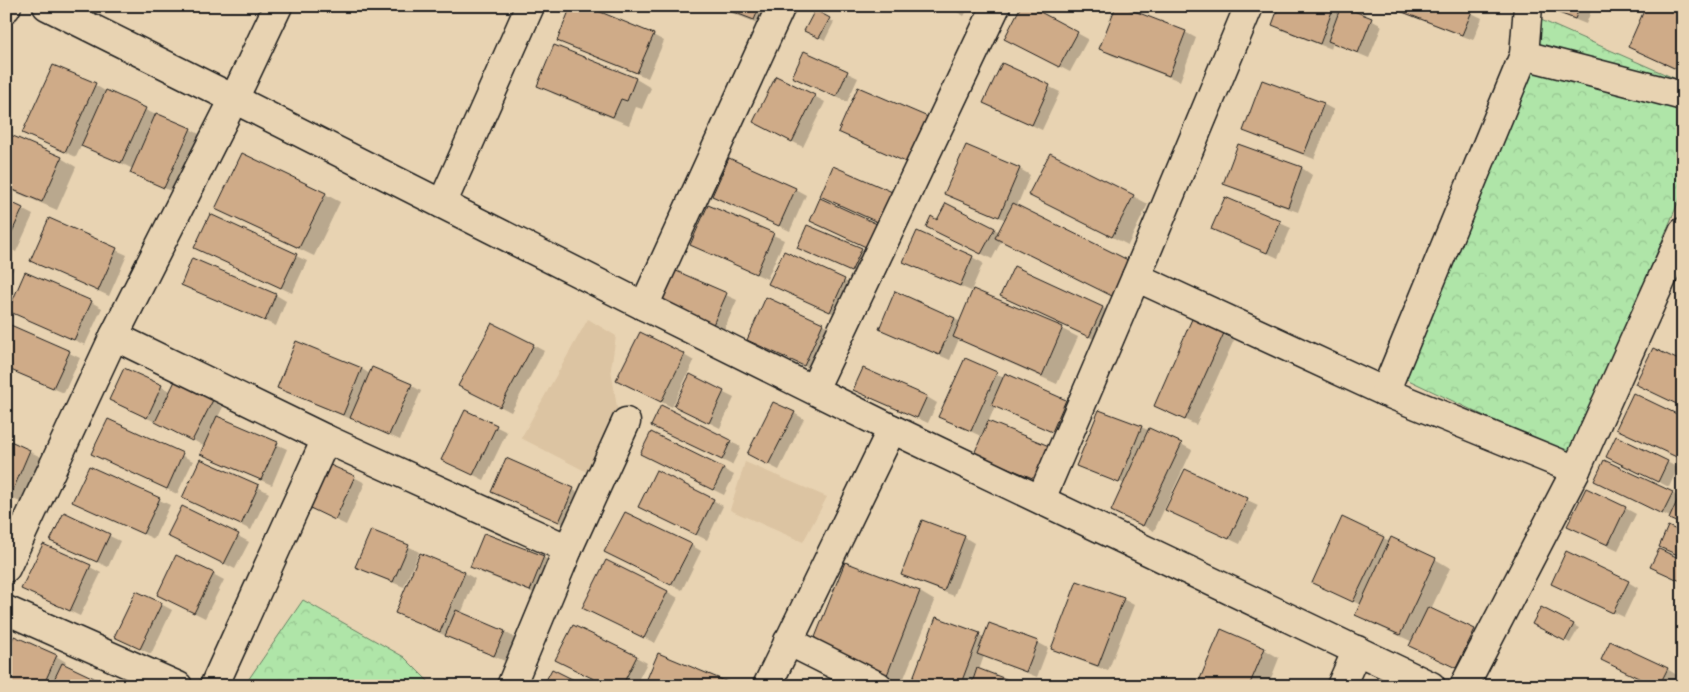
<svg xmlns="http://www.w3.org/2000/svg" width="1689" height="692" viewBox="0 0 1689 692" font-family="Itim,sans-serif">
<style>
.built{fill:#dcc4a2}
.park{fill:url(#park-crowns);stroke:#668062}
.shadow{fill:#0003}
.building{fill:#cfab88;stroke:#1c1c1c}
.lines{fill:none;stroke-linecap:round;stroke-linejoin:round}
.minor-casing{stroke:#1c1c1c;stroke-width:31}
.minor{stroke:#e8d3b2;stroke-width:28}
</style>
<defs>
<pattern id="park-crowns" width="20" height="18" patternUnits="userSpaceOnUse" patternTransform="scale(1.25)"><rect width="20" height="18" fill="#afe5a8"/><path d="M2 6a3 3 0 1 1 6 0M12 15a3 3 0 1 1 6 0" fill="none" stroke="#96c490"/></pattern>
</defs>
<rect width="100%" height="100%" fill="#e8d3b2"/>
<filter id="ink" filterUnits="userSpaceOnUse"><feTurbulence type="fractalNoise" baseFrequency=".02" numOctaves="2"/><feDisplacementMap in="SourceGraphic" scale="10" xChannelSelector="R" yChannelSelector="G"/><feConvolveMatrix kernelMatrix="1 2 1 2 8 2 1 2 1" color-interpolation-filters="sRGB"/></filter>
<g filter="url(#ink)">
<g class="built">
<path d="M588,319L616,336L611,369L618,414L589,473L521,438Z"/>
<path d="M745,462L827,497L803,542L730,510Z"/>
</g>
<g class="park">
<path d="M1541,20L1683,82V191L1571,457L1398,375Z"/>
<path d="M303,600L404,657L433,686H244Z"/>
</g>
<g class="shadow">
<path d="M714,6H779L770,28Z"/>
<path d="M947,6H970L964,16Z"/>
<path d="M1280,6H1347L1346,10L1371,20L1382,26L1369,58L1333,43L1331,49L1284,31L1273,25Z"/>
<path d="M1386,6H1457L1482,18L1473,40Z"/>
<path d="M1541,6H1593L1586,24Z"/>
<path d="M1683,6V73L1629,47Z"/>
<path d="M815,12L834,22L825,40L811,33Z"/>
<path d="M1185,32L1196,38L1180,81L1111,55L1101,48Z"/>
<path d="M1077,33L1088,39L1070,72L1016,44Z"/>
<path d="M653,35L664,41L648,78L569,46L558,40Z"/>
<path d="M555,46L636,79L651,88L642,109L636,107L629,125L554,94L539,85Z"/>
<path d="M805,53L858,78L847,102L794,77Z"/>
<path d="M1002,64L1060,92L1042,130L995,108Z"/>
<path d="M53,66L95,85L105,91L156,115L190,129L201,135L175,193L142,178L131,172L133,169L82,144L76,157L24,133Z"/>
<path d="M814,96L825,102L803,147L765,128Z"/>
<path d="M1323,104L1334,110L1314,159L1255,136L1244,130Z"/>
<path d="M839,132L919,167L850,138Z"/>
<path d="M6,134L61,158L76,167L57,210L6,188Z"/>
<path d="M966,146L1020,169L1030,175L1017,206L1129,262L1128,304L1002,240L992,259L938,232V221L946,205L1000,232L1006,220L956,199Z"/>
<path d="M1238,146L1302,168L1312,175L1298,212L1235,189L1225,183Z"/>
<path d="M795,189L806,195L790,231L713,195Z"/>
<path d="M325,194L340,202L314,256L232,217Z"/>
<path d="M1030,195L1133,196L1148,204L1128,245Z"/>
<path d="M821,196L894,230L832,202Z"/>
<path d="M1226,199L1291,228L1278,258L1213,228Z"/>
<path d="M6,201L33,215L16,252L6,247Z"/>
<path d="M709,206L784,240L767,279L692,245Z"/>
<path d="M210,216L307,261L292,293L206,253Z"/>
<path d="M50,220L127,255L109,296L31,260Z"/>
<path d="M808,226L872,255L862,277L799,247Z"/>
<path d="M784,252L855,286L841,317L770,284Z"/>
<path d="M972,257L983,263L971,291L915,267L905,261Z"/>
<path d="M193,260L276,295L286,301L276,326L193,290L182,284Z"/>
<path d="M6,263L14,268L6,285Z"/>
<path d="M675,272L737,300L723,332L671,310Z"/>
<path d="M1002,296L1103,308L1113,314L1100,342Z"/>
<path d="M91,302L102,308L85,345L9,310Z"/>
<path d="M955,319L961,322L1062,329L1078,337L1057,384L970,345L959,339L950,360L891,334Z"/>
<path d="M1193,321L1234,340L1196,425L1155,406Z"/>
<path d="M6,324L80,358L64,393L6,368Z"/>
<path d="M823,324L833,330L815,371L748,340Z"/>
<path d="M297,343L362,369L370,374L411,385L421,391L400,440L354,419L353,420L289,393L279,387Z"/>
<path d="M533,345L544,351L511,412L470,391Z"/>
<path d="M684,355L694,361L672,407L628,386Z"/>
<path d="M965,360L1004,378L1066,401L1076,407L1063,437L995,406L988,423L1046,484L986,459L983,437L950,422Z"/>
<path d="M125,369L172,392L176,383L223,407L218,417L287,449L272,485L212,459L202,453L205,447L188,437L121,406Z"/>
<path d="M690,376L734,398L720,428L686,411Z"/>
<path d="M855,389L927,397L937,403L928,423Z"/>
<path d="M662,407L741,447L732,465L663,431Z"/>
<path d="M465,411L507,432L484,480L453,465Z"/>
<path d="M794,413L804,419L779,470L759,460Z"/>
<path d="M109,420L193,461L177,494L93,454Z"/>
<path d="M1141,427L1181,444L1192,450L1154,531L1112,511L1125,484L1087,469Z"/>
<path d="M6,440L45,459L25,504L6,496Z"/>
<path d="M641,454L723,469L734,475L724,495Z"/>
<path d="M506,459L584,495L570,527L492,491Z"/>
<path d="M1618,462H1667L1678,468L1669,487Z"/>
<path d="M89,467L170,505L154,539L74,501Z"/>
<path d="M1185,471L1258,505L1240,544L1167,510Z"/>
<path d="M354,477L365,483L346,525L309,507Z"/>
<path d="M1606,486L1672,493L1680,498L1683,492V526L1671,519L1672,518Z"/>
<path d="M258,487L269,493L251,530L184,498Z"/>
<path d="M713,500L723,506L707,540L650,512Z"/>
<path d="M1625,508L1636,514L1618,550L1579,532Z"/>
<path d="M64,514L120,541L108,567L62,546Z"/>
<path d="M238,536L249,542L235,569L179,541Z"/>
<path d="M964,537L974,543L954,596L913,580L902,574Z"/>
<path d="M1383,538L1435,559L1450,568L1431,609L1484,636L1467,673L1422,652L1411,646L1413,642L1371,623L1356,614L1361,605L1324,588Z"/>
<path d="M691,545L701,551L682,590L616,558Z"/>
<path d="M408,546L419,552L404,587L367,572L357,566Z"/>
<path d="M421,554L465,573L475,579L461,614L505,632L515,638L505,661L457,641L396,613Z"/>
<path d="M543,557L553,563L541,596L482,573L472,567Z"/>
<path d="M90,567L101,573L80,616L33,594Z"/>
<path d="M213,574L224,580L205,618L169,600Z"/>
<path d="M1628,582L1638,588L1624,617L1563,589Z"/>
<path d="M668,592L678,598L655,643L594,613Z"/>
<path d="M920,592L935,601L902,683L829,654Z"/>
<path d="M1123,599L1134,605L1108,671L1063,654L1052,648Z"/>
<path d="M161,604L172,610L151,654L116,637Z"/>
<path d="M1541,608L1579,628L1570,643L1533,624Z"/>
<path d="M937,618L984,637L1037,642L1048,648L1037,677L984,656L979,670L1019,686H911Z"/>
<path d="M1264,649L1279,658L1268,686H1198Z"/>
<path d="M56,656L66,662L65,666L106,686H6Z"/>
<path d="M636,657L647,663L635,686H609Z"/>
<path d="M1667,669L1677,675L1672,686H1656Z"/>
</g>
<g class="building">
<path d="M571,6H586L654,34L637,73L557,41Z"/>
<path d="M718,6H760L754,20Z"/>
<path d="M1021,6H1029L1078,32L1059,67L1004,39Z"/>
<path d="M1116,6H1121L1186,31L1169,76L1099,49Z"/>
<path d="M1279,6H1334L1320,44L1272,25Z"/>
<path d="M1341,6L1372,18L1358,53L1328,41Z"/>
<path d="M1387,6H1460L1472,11L1462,35Z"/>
<path d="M1540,6H1580L1575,19Z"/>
<path d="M1646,6H1683V72L1628,47Z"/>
<path d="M815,10L830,18L819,38L804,31Z"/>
<path d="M554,45L636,78L627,101L621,99L613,117L537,86Z"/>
<path d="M804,51L848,71L836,97L792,77Z"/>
<path d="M1002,63L1050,85L1032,125L983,103Z"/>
<path d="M53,65L96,83L65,152L22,133Z"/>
<path d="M776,76L815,95L792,142L753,122Z"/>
<path d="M1262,80L1324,103L1304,154L1243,131Z"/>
<path d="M858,87L928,117L908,163L838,132Z"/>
<path d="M106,90L146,108L121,163L81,146Z"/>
<path d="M156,113L191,128L164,188L130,173Z"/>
<path d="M6,133L62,157L42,202L6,187Z"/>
<path d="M1238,144L1302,167L1288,207L1223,184Z"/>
<path d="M966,145L1020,168L999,217L944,194Z"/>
<path d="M242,153L326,193L299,248L215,209Z"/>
<path d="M1050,153L1134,195L1112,237L1028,195Z"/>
<path d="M729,158L796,188L779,226L712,196Z"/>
<path d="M833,166L897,194L884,225L820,196Z"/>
<path d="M1225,197L1281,221L1267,253L1211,229Z"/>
<path d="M820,198L877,224L866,247L810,221Z"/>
<path d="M6,200L23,208L6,245Z"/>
<path d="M946,203L995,228L981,254L926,227L931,216L937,220Z"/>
<path d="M1013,203L1130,261L1112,296L995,238Z"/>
<path d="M708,205L774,233L756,274L690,245Z"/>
<path d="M210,214L297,254L281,288L194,248Z"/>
<path d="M49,218L117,248L98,291L30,261Z"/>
<path d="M807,225L862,248L851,272L797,248Z"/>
<path d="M917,231L973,256L960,286L903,262Z"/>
<path d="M784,251L845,279L830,312L768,284Z"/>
<path d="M192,258L276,294L265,321L181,285Z"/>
<path d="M1014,266L1103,307L1089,337L1000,296Z"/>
<path d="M674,270L727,293L712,327L659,305Z"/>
<path d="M25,272L92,301L74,340L8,311Z"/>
<path d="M973,289L1063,327L1042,376L953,337Z"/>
<path d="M895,291L955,318L939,355L879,329Z"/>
<path d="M766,297L823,323L804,366L747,340Z"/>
<path d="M1192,319L1224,333L1185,420L1154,406Z"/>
<path d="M6,323L70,351L53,388L6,368Z"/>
<path d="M492,323L534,344L500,407L458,386Z"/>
<path d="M640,332L685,354L661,402L616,380Z"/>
<path d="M296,341L362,368L343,415L277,388Z"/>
<path d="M1653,348L1683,362V407L1635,384Z"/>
<path d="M965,358L997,372L971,431L938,417Z"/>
<path d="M372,367L412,384L389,435L350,418Z"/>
<path d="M124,368L162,385L147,418L109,400Z"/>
<path d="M863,368L927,396L917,418L853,390Z"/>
<path d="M1005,373L1066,400L1052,432L991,405Z"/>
<path d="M690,374L724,391L709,423L674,406Z"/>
<path d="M175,381L213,400L192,441L155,422Z"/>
<path d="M1633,393L1683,417V460L1616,429Z"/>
<path d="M773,402L795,412L768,465L747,454Z"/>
<path d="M661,405L731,440L722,460L651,426Z"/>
<path d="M465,410L497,425L473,475L441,460Z"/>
<path d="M1099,410L1142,426L1119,483L1076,466Z"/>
<path d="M217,416L278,442L261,480L200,454Z"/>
<path d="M108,419L183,453L167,489L91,454Z"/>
<path d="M988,421L1049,446L1035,479L974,454Z"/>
<path d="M1149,428L1182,443L1143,526L1111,511Z"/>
<path d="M651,432L724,468L713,490L640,454Z"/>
<path d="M1616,436L1668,461L1658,482L1606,457Z"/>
<path d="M6,439L30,450L10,497L6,495Z"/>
<path d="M506,458L574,488L559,522L491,492Z"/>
<path d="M200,459L259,485L241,525L182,498Z"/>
<path d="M1604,460L1673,492L1662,514L1594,481Z"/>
<path d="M328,464L355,476L335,520L308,507Z"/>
<path d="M89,466L160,498L143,534L72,502Z"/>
<path d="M1185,469L1248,498L1229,539L1165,510Z"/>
<path d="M656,470L714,499L696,535L638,507Z"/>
<path d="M1586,488L1626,507L1608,545L1567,526Z"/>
<path d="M1682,490H1683V525L1669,519Z"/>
<path d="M182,506L239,534L224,564L167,536Z"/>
<path d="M64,512L110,534L97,562L50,541Z"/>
<path d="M625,512L692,544L671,585L604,552Z"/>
<path d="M1342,517L1384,537L1353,602L1312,583Z"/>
<path d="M6,518L15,522L6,542Z"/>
<path d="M922,520L965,536L944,591L901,575Z"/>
<path d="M1668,526L1683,533V557L1659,547Z"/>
<path d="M371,530L409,545L393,582L355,567Z"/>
<path d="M484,533L544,556L530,591L470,567Z"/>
<path d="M1391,537L1436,558L1400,635L1355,615Z"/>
<path d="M43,544L91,565L70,611L21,589Z"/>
<path d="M1659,549L1683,560V582L1650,567Z"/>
<path d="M1566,551L1629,581L1613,613L1551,584Z"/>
<path d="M420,553L465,572L440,632L395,613Z"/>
<path d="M176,555L214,573L194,613L157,595Z"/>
<path d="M606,560L668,591L644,638L582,608Z"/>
<path d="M845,562L920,591L887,675L812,645Z"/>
<path d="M1077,581L1124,598L1098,666L1051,649Z"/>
<path d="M136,591L162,603L140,649L114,637Z"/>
<path d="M1428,607L1475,629L1456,668L1409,646Z"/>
<path d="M1541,607L1574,624L1565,641L1532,624Z"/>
<path d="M456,610L505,631L494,656L445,636Z"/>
<path d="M936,617L980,633L960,686H910Z"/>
<path d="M989,623L1038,641L1026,672L977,654Z"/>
<path d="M573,625L637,656L622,686H608L555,660Z"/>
<path d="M1221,629L1265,648L1249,686H1197Z"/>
<path d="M14,636L57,655L43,686H6V654Z"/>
<path d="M1610,641L1668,668L1659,686H1655L1601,660Z"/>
<path d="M658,653L730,683L729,686H644Z"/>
<path d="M62,663L98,680L95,686H51Z"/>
<path d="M977,668L1019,684V686H971Z"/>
<path d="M552,669L586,686H543Z"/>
<path d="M797,680L809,686H794Z"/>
</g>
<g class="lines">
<defs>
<g id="minor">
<path d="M47,6L234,99L644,306L892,429L1431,686"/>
<path d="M6,8L7,6"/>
<path d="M1524,55L1683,96"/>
<path d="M442,204L530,6"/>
<path d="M1136,277L1385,392L1576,470"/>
<path d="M644,306L781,6"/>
<path d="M114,336L326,439L568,549"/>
<path d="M814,389L996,6"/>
<path d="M1385,392L1524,55L1528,6"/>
<path d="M1041,499L1136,277L1249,6"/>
<path d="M6,568L114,336L234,99L278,6"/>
<path d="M6,610L178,686"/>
<path d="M788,641L878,686"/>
<path d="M214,686L326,439"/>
<path d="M511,686L568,549L626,422"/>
<path d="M767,686L892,429"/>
<path d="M1341,686L1357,650"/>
<path d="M1464,686L1576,470L1683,232"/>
</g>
</defs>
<use href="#minor" class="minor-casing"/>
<use href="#minor" class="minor"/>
</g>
</g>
<rect width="1689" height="692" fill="none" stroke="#e8d3b2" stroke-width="25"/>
<rect x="12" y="12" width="1664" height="667" fill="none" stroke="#1c1c1c" stroke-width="2" filter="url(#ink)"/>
</svg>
